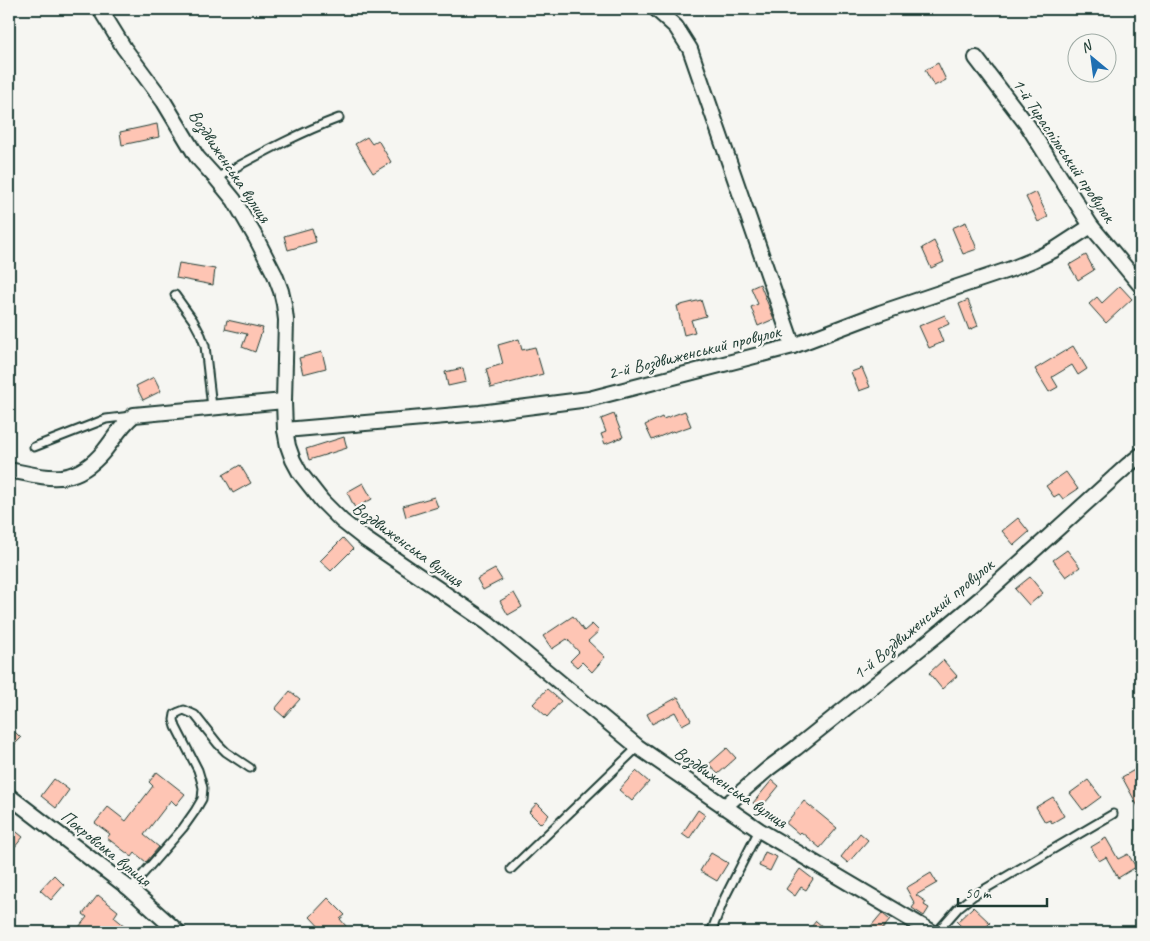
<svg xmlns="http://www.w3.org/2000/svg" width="1150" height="941" viewBox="0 0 1150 941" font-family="Caveat,sans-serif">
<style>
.building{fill:#fec5b4;stroke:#1f3d34}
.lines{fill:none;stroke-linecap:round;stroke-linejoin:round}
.service-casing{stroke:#1f3d34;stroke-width:11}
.minor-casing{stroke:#1f3d34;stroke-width:18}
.service{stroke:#f6f6f2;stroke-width:7}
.minor{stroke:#f6f6f2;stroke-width:14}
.labels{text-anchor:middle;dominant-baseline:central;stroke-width:4.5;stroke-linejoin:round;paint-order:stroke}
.street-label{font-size:18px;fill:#1f3d34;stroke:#f6f6f2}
</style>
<rect width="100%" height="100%" fill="#f6f6f2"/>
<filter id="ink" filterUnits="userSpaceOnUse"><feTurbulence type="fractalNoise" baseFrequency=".02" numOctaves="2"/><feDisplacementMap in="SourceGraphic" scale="10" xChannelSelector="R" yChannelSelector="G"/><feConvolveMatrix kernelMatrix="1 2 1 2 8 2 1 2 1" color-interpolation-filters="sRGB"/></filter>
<g filter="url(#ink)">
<g class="building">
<path d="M938,63L946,80L934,86L925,70Z"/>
<path d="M157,124L159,137L122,145L120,132Z"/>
<path d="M367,137L372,144L378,140L391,162L373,173L355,144Z"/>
<path d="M1036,192L1048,217L1038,222L1026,197Z"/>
<path d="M966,222L977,249L963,254L952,228Z"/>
<path d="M312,228L316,242L288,250L284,236Z"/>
<path d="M934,241L944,262L931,268L922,248Z"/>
<path d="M1086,255L1094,270L1078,280L1069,265Z"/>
<path d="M179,263L215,269L213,285L176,278Z"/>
<path d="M760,284L774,319L758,326L751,307L758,304L751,288Z"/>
<path d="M1120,286L1132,299L1106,323L1089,304L1097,297L1102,303Z"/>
<path d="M701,300L706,316L691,320L695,332L684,335L677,306Z"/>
<path d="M968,300L978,326L969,330L959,304Z"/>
<path d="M945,315L949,324L938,329L943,342L929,348L919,326Z"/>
<path d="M227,320L263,328L255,352L242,347L247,334L225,329Z"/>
<path d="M519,339L522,350L535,347L543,374L491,388L486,369L503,364L498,345Z"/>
<path d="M1073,346L1087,369L1078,375L1072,365L1052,377L1058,387L1049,392L1035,369Z"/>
<path d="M322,352L326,368L303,374L299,358Z"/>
<path d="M463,368L466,382L448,386L445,372Z"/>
<path d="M862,368L870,387L859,391L851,372Z"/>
<path d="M154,377L161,391L143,400L136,386Z"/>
<path d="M685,411L691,426L674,432L673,431L652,440L645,425L662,417L663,419Z"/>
<path d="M614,414L623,437L605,444L601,434L606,432L601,419Z"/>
<path d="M344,437L347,448L309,460L306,449Z"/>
<path d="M240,465L251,483L233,493L223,475Z"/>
<path d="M1066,472L1078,489L1063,499L1059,494L1054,497L1046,486Z"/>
<path d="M363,483L372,499L355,508L347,492Z"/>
<path d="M434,497L438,507L406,517L403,506Z"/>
<path d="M1018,518L1029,532L1014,545L1002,531Z"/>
<path d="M343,538L353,549L331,571L320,561Z"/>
<path d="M1067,550L1080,567L1066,577L1053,560Z"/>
<path d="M495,569L502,580L483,590L477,579Z"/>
<path d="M1030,577L1043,593L1029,605L1015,589Z"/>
<path d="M514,593L522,607L508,615L500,601Z"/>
<path d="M573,616L584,631L592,624L599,631L588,641L605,657L592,672L582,662L577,667L570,661L579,652L567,639L552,649L543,636Z"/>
<path d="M943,660L957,676L942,689L929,673Z"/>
<path d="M547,689L561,701L547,717L533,704Z"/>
<path d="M290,691L300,699L284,717L275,709Z"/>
<path d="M678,697L691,720L682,725L675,712L652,724L647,714Z"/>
<path d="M13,730L21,738L9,750V735Z"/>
<path d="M727,748L736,758L718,774L709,764Z"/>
<path d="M1138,768L1141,775V812L1122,777Z"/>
<path d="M636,771L649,782L632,801L619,790Z"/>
<path d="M157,772L185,794L176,805L171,800L144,835L159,847L146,862L135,853L132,857L107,838L110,834L95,823L108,807L126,821L153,786L149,782Z"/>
<path d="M54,779L69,790L56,808L41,796Z"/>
<path d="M772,780L779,786L760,809L753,803Z"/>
<path d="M1088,780L1101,797L1083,810L1070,793Z"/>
<path d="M1053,797L1064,816L1052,823L1050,820L1045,822L1036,807Z"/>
<path d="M804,801L837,828L820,848L801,832L799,834L786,823Z"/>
<path d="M537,803L549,815L541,824L529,812Z"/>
<path d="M698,810L705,815L689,839L682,834Z"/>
<path d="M13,829L23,837L9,854V835Z"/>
<path d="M860,833L868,840L848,863L841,857Z"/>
<path d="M1106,838L1118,859L1128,854L1136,867L1118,878L1106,857L1099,861L1091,847Z"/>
<path d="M765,852L777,857L770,871L759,866Z"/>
<path d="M711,853L728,863L717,881L700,871Z"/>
<path d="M800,869L813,879L806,890L801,887L795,896L786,889Z"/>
<path d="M931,873L937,883L916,895L926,902L924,905L929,908L924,916L912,908L915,904L906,888Z"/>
<path d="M54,875L64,885L51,900L40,890Z"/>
<path d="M98,895L118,911L114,917L132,932H75L87,917L83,914Z"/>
<path d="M328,898L345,915L340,919L351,932H324L310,917Z"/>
<path d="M973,907L990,923L981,932H967L957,922Z"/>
<path d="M882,913L890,920L880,932H866Z"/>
<path d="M816,921L829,932H807Z"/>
</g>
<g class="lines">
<defs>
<g id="service">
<path d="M216,178C257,156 296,134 339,118"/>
<path d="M175,295L193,320L201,335L205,346L212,407"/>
<path d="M34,447L106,419L131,416"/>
<path d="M511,869L638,747"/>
<path d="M130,889L183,828L195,811L202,799L203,788L201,780L198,770L176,727L174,720L175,714L179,712L184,710L195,715L218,744L226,752L250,768"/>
<path d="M711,932L725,897L759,830"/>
<path d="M937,932L959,907L973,896L1113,814"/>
</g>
<g id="minor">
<path d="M100,9L124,48L164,102L197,157L216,178L234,200L256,238L275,275L281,291L284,304L286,320L284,401L285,430L288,446L293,460L300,473L322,501L342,521L365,539L488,623L638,747L759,830L932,932"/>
<path d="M656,9L676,27L690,49L793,346"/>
<path d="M976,58L1028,126L1091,226L1141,286"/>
<path d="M285,430L480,413L589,399L793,346L880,313L1011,269L1033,260L1054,250L1091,226"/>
<path d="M9,470C49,478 74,487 104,451C114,439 121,425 134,415L284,401"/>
<path d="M9,796L130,889L178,932"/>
<path d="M724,807L769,768L796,748L943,630L981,598L1128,465L1141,455"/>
</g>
</defs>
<use href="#service" class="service-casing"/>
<use href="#minor" class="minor-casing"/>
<use href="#service" class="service"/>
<use href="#minor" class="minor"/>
</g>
</g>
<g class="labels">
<g class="street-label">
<text transform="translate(1064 150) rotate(56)">1-й Тираспільський провулок</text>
<text transform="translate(230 166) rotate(56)">Воздвиженська вулиця</text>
<text transform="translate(694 352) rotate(-14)">2-й Воздвиженський провулок</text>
<text transform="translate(408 544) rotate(36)">Воздвиженська вулиця</text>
<text transform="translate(923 619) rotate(-40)">1-й Воздвиженський провулок</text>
<text transform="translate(731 787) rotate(34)">Воздвиженська вулиця</text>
<text transform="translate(106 848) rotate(39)">Покровська вулиця</text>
</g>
</g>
<rect width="1150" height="941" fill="none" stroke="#f6f6f2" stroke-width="30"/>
<rect x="15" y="15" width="1120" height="911" fill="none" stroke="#1f3d34" stroke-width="2" filter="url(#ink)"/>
<g transform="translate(1092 58) rotate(331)"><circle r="24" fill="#f6f6f2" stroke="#a0aca6"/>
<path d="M0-4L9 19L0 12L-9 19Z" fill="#1f6fb2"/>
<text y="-8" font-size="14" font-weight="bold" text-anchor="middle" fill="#1f3d34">N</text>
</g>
<path d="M958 898v8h89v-8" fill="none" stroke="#1f3d34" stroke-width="2.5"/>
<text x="965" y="898" font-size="15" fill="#1f3d34" stroke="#f6f6f2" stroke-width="4" paint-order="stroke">50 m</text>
</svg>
